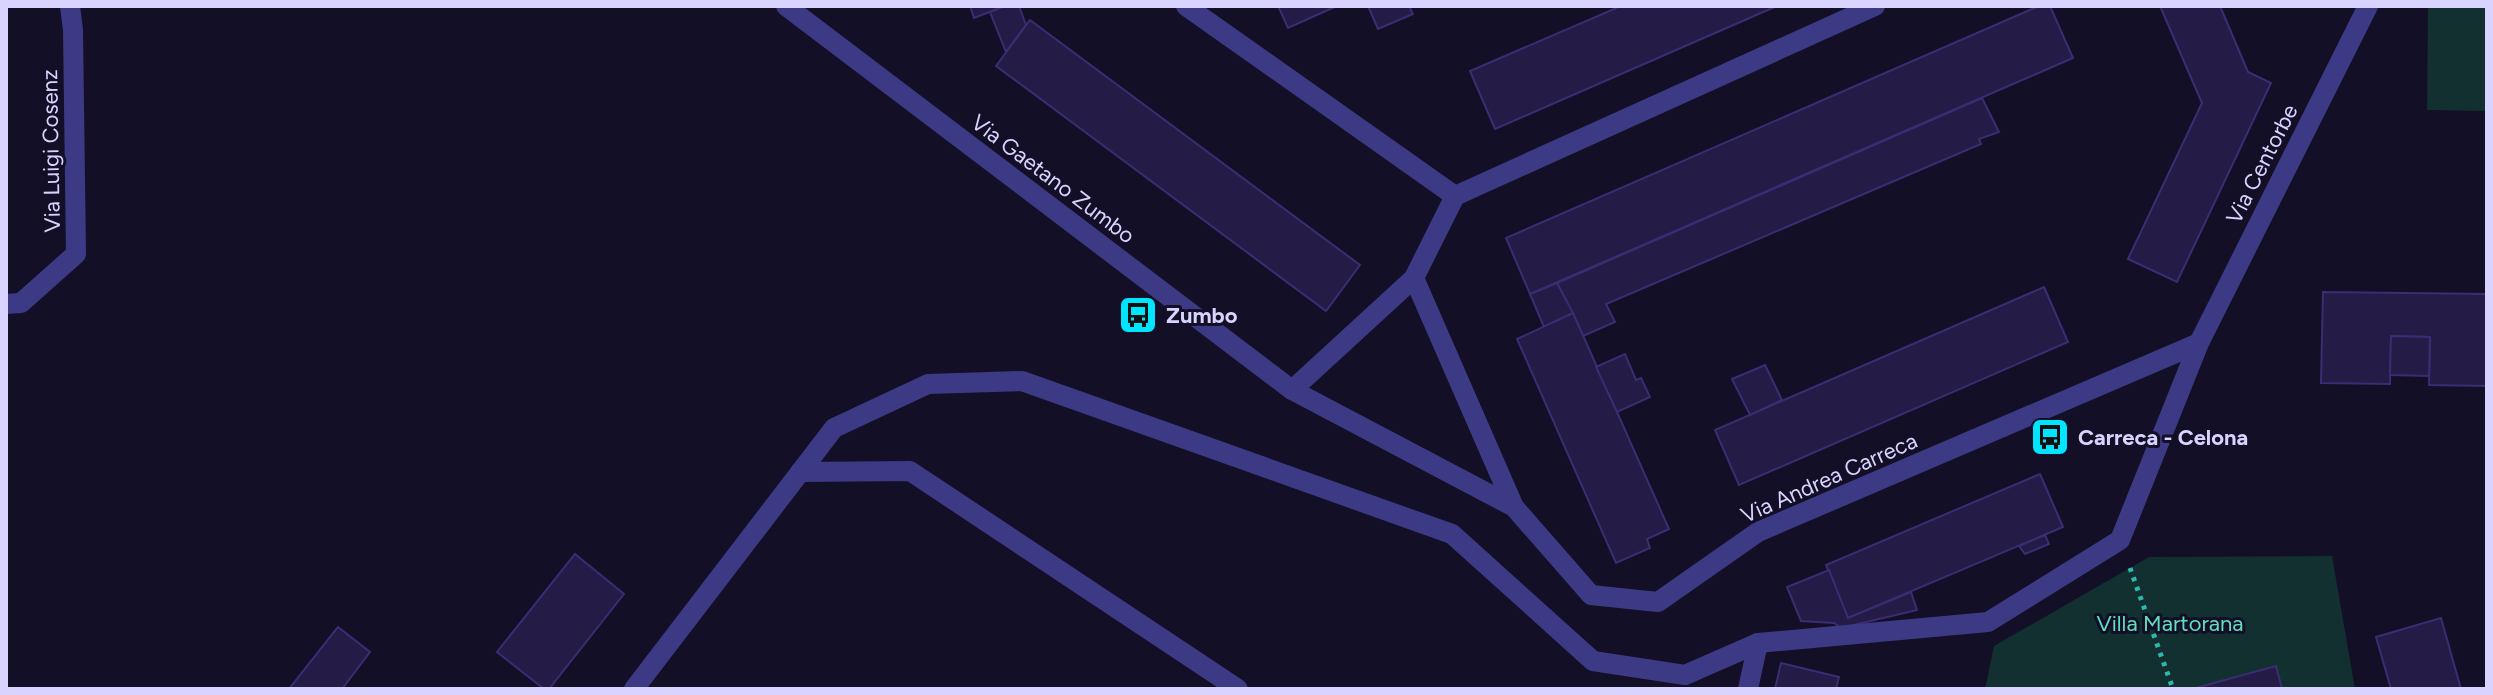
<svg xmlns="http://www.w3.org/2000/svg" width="2493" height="695" viewBox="0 0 2493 695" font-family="Figtree,sans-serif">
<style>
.green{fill:#12302f}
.building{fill:#241b47;stroke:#3b2d73;stroke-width:2}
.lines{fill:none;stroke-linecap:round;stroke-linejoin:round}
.path{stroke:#2fb8b0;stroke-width:5;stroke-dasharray:4 6;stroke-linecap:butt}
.minor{stroke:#3d3a85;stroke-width:20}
.labels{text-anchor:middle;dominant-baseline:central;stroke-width:6;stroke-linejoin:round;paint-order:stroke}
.street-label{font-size:22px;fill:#d9d4ff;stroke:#130f26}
.poi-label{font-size:22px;font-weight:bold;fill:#d9d4ff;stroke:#130f26;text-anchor:start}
.park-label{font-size:22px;fill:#5fe0c0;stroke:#130f26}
</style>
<rect width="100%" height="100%" fill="#130f26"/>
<g class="green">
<path d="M2428,6H2487V111L2427,110Z"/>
<path d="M2332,556L2355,689H1985L1994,646L2149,557Z"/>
</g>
<g class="building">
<path d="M970,6H1005L974,18Z"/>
<path d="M1005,6H1019L1026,25L1006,52L990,12Z"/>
<path d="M1278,6H1337L1288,28Z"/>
<path d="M1368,6H1409L1413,14L1378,29Z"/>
<path d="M1621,6H1777L1495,129L1470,71Z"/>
<path d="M2039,6H2050L2073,58L1530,294L1506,238Z"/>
<path d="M2160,6H2220L2248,72L2271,83L2177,282L2128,259L2202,103Z"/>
<path d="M1030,20L1360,265L1326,311L996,66Z"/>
<path d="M1982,98L1999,132L1979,139L1981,144L1606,304L1615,322L1583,336L1557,283Z"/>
<path d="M1557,283L1573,313L1544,327L1530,294Z"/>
<path d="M2044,287L2068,342L1739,485L1715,430Z"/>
<path d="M2323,292L2487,294V386L2429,385L2430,337L2391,336L2390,384L2321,383Z"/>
<path d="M1573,313L1669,529L1647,539L1650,548L1616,563L1517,339Z"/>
<path d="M2391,336L2430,337L2429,376L2390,375Z"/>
<path d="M1625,354L1636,380L1641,378L1650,397L1617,412L1596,367Z"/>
<path d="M1765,365L1782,400L1750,415L1732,379Z"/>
<path d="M2040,474L2063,527L1848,618L1826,565Z"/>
<path d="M2045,535L2049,544L2025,554L2019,546Z"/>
<path d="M575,554L624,594L549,689H544L497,652Z"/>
<path d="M1829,570L1848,618L1911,592L1917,610L1841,628L1834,623L1801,621L1787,587Z"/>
<path d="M2441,618L2461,689H2391L2376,637Z"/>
<path d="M338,627L370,652L342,689H289Z"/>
<path d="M1781,663L1839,677L1836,689H1775Z"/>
<path d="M2276,666L2282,689H2192Z"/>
</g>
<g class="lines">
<path class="path" d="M2130,568L2173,689"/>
<g class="minor">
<path d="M786,6L1292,390L1514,507"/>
<path d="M1186,6L1455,196L1875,6"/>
<path d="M1414,278L1514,507L1591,595L1658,602L1758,532L2199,343"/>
<path d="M6,304L21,303L76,254L73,30L70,6"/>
<path d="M1292,390L1414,278L1455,196"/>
<path d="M800,472L910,471L1238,689"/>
<path d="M634,689L834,428L928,384L1022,381L1452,534L1593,661L1685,675L1758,643L1988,622L2120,540L2199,343L2368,6"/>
<path d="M1748,689L1758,643"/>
</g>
</g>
<defs>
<symbol id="bus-square" viewBox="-11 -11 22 22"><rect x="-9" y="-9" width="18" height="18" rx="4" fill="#00e5ff" stroke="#130f26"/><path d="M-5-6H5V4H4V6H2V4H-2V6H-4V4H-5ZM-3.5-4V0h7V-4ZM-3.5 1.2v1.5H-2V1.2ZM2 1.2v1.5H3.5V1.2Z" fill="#111"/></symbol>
</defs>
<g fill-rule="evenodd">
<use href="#bus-square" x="1116" y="293" width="44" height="44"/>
<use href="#bus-square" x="2028" y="415" width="44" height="44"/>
</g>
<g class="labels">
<g class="street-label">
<text transform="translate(51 151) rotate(-91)">Via Luigi Cosenz</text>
<text transform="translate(2262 164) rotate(-63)">Via Centorbe</text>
<text transform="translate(1053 179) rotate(37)">Via Gaetano Zumbo</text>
<text transform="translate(1829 478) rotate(-24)">Via Andrea Carreca</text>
</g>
<g class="poi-label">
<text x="1166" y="315">Zumbo</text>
<text x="2078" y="437">Carreca - Celona</text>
</g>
<g class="park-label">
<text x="2170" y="623">Villa Martorana</text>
</g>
</g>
<rect width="2493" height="695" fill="none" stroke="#d9d4ff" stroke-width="16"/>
</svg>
